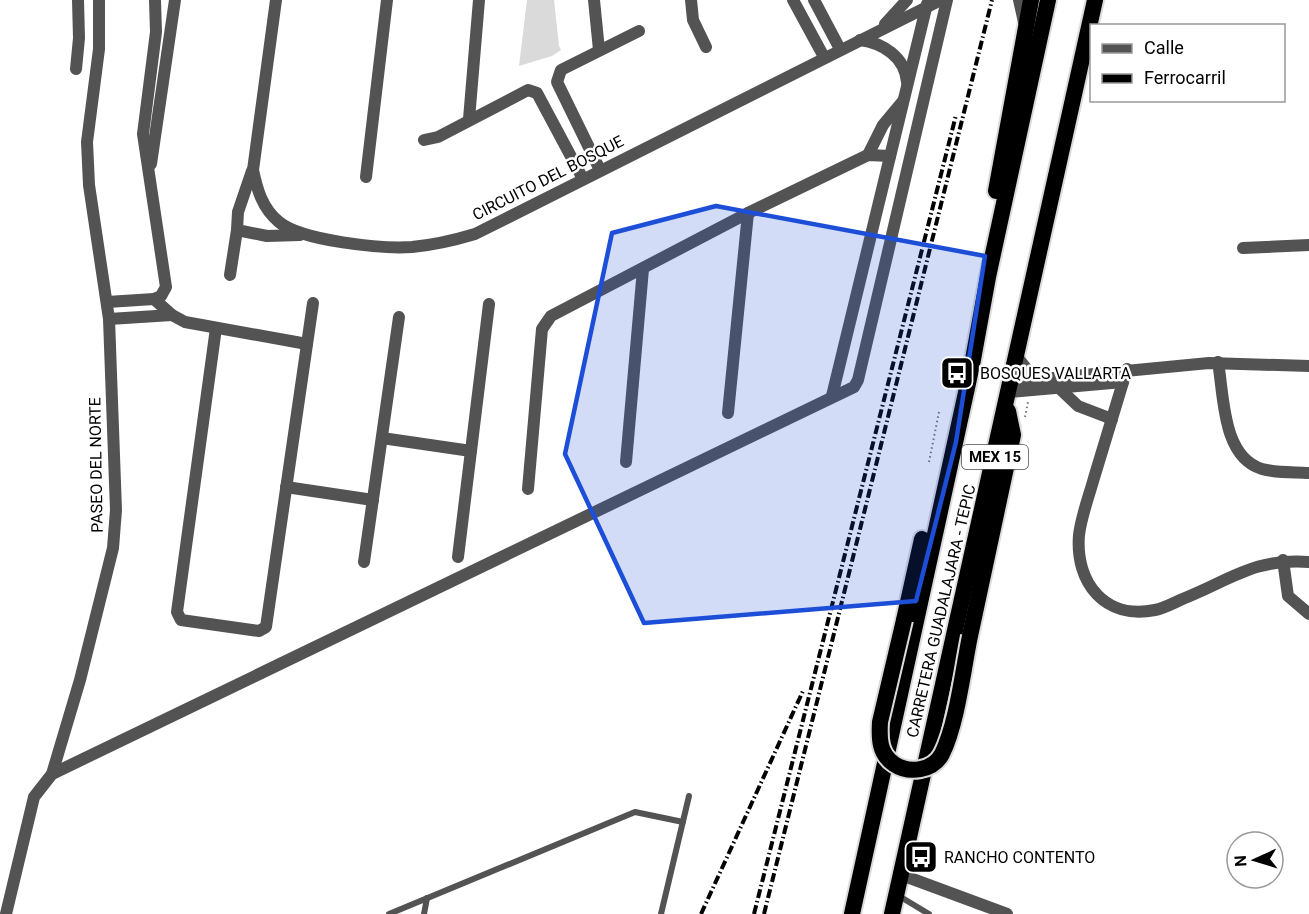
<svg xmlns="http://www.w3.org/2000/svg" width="1309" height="914" viewBox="0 0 1309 914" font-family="Roboto,sans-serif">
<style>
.green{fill:#dadada}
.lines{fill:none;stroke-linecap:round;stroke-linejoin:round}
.trunk-casing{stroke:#dbdbdb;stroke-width:20}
.path{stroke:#757575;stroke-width:2;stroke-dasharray:1.5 3;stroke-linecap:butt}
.service{stroke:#535353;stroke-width:6}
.minor{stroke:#535353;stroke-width:12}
.tertiary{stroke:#535353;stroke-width:12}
.trunk{stroke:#000;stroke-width:16}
.rail{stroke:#000;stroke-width:4;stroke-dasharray:9 3 1.5 3;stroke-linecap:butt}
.trunk-bridge-casing{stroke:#dbdbdb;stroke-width:20;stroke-linecap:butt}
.trunk-bridge{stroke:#000;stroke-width:16}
.marked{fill:#1d4ed8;fill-opacity:0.2;stroke:#1d4ed8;stroke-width:4.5;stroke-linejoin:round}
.labels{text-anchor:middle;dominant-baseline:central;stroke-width:5;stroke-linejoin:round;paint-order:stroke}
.shield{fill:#fff;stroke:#4c4c4c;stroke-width:1.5}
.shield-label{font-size:15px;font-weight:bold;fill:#000}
.street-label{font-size:16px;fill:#000;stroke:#fff}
.poi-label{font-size:16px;fill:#000;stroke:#fff;text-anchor:start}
</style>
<rect width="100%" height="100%" fill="#fff"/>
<path class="green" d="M527,0H554L559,46L561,50L552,56L519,66Z"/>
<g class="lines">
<defs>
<g id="trunk">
<path d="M996,191L1031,0"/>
<path d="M904,620L922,539"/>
<path d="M970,636L1013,435L1008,411"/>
<path d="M852,914L972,365L988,277L1048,0"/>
<path d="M892,914L1095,0"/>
</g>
</defs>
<use href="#trunk" class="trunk-casing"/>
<g class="path">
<path d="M1025,417L1028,402"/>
<path d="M929,462L939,412"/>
</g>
<g class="service">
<path d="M899,896L929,914"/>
<path d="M389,914L635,812L683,822"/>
<path d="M424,914L427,898"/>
<path d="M661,914L689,796"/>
</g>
<g class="minor">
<path d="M276,0L253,170C257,189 262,208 279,222C302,241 382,249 412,247C434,245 455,240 475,234L941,0"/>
<path d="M594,0L599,50"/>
<path d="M691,0L693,20L706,47"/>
<path d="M793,0L824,57"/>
<path d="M814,0L840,49"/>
<path d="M1019,0L1024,22"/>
<path d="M885,24L907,0"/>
<path d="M860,40C883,43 905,57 907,82"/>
<path d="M469,119L479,0"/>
<path d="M424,140L438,137L528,90L537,93L583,179"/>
<path d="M868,155L883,125L903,101"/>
<path d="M151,164L175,0"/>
<path d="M600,170L557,82L561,70L639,31"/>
<path d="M252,171L238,212L237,230L267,236L300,235"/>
<path d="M366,177L387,0"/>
<path d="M1243,248L1309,245"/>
<path d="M230,275L237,230"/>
<path d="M154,299L161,296L166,287L143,134L156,32L155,0"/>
<path d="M107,302L154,299L172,315L185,322L307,344"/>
<path d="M109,319L172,315"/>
<path d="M216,328L177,612L181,620L259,631L266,627L313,303"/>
<path d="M1017,357L1035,379"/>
<path d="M1218,362C1224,396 1222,457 1262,469C1276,473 1294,472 1309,473"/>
<path d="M1127,369C1116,406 1105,442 1094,478C1089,496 1081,517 1079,535C1075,583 1105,620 1155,610C1165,608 1175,602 1185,598C1232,579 1255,558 1309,562"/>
<path d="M1011,382L1209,363L1309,366"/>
<path d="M1059,388L1078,406L1112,419"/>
<path d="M1009,392L1123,382"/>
<path d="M832,396L927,4"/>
<path d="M728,413L748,213"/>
<path d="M382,438L471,451"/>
<path d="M626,462L643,269"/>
<path d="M286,487L373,500"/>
<path d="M528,489L542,329L551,316L748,213L868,155L890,156"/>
<path d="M458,557L489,304"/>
<path d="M1283,560L1288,596L1309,614"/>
<path d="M364,562L399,317"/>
<path d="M52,774L854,387L858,380L947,0"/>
<path d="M899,874L1007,914"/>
</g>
<g class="tertiary">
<path d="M76,69L79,38L78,0"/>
<path d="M6,914L34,797L52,774L80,680L113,548L116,510L109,319L89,185L87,142L99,49V0"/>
</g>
<use href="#trunk" class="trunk"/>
<g class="rail">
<path d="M701,914L803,691"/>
<path d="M754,914L956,115"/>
<path d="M764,914L992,0"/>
</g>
<defs>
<path id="trunk-bridge" d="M904,620L880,722C879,738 879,754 894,764C909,774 933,771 942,754C957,724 963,670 970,636"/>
</defs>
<use href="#trunk-bridge" class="trunk-bridge-casing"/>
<use href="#trunk-bridge" class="trunk-bridge"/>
</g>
<path class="marked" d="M716,206L985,256L956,442L916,601L644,623L565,454L612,233Z"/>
<defs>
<symbol id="bus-square" viewBox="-11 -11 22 22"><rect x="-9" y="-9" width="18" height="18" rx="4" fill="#000" stroke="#fff"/><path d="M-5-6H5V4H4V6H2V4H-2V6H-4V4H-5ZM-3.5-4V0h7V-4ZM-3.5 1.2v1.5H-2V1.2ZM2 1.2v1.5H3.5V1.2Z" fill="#fff"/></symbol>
</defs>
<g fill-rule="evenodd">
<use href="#bus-square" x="938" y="354" width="38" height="38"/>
<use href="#bus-square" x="902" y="838" width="38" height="38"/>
</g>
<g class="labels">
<rect class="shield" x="962" y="445" width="66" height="24" rx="4.5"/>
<g class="shield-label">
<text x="995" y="457">MEX 15</text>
</g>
<g class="street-label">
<text transform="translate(548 178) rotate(-27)">CIRCUITO DEL BOSQUE</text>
<text transform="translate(96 465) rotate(-91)">PASEO DEL NORTE</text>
<text transform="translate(941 611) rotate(-77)">CARRETERA GUADALAJARA - TEPIC</text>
</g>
<g class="poi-label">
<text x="980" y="373">BOSQUES VALLARTA</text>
<text x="944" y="857">RANCHO CONTENTO</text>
</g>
</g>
<rect x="1090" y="24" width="195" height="78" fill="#ffffff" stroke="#999999" stroke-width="1.5"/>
<rect x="1102" y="44" width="30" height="9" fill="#535353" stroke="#999999" stroke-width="1.5"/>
<text x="1144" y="54" font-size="18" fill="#000000">Calle</text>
<rect x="1102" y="74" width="30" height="9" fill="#000000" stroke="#999999" stroke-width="1.5"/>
<text x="1144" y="84" font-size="18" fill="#000000">Ferrocarril</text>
<g transform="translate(1255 860) rotate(266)"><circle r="28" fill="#ffffff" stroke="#999999" stroke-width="1.5"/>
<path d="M0-4.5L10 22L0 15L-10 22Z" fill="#000000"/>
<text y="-9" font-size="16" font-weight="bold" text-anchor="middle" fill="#000000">N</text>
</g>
</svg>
